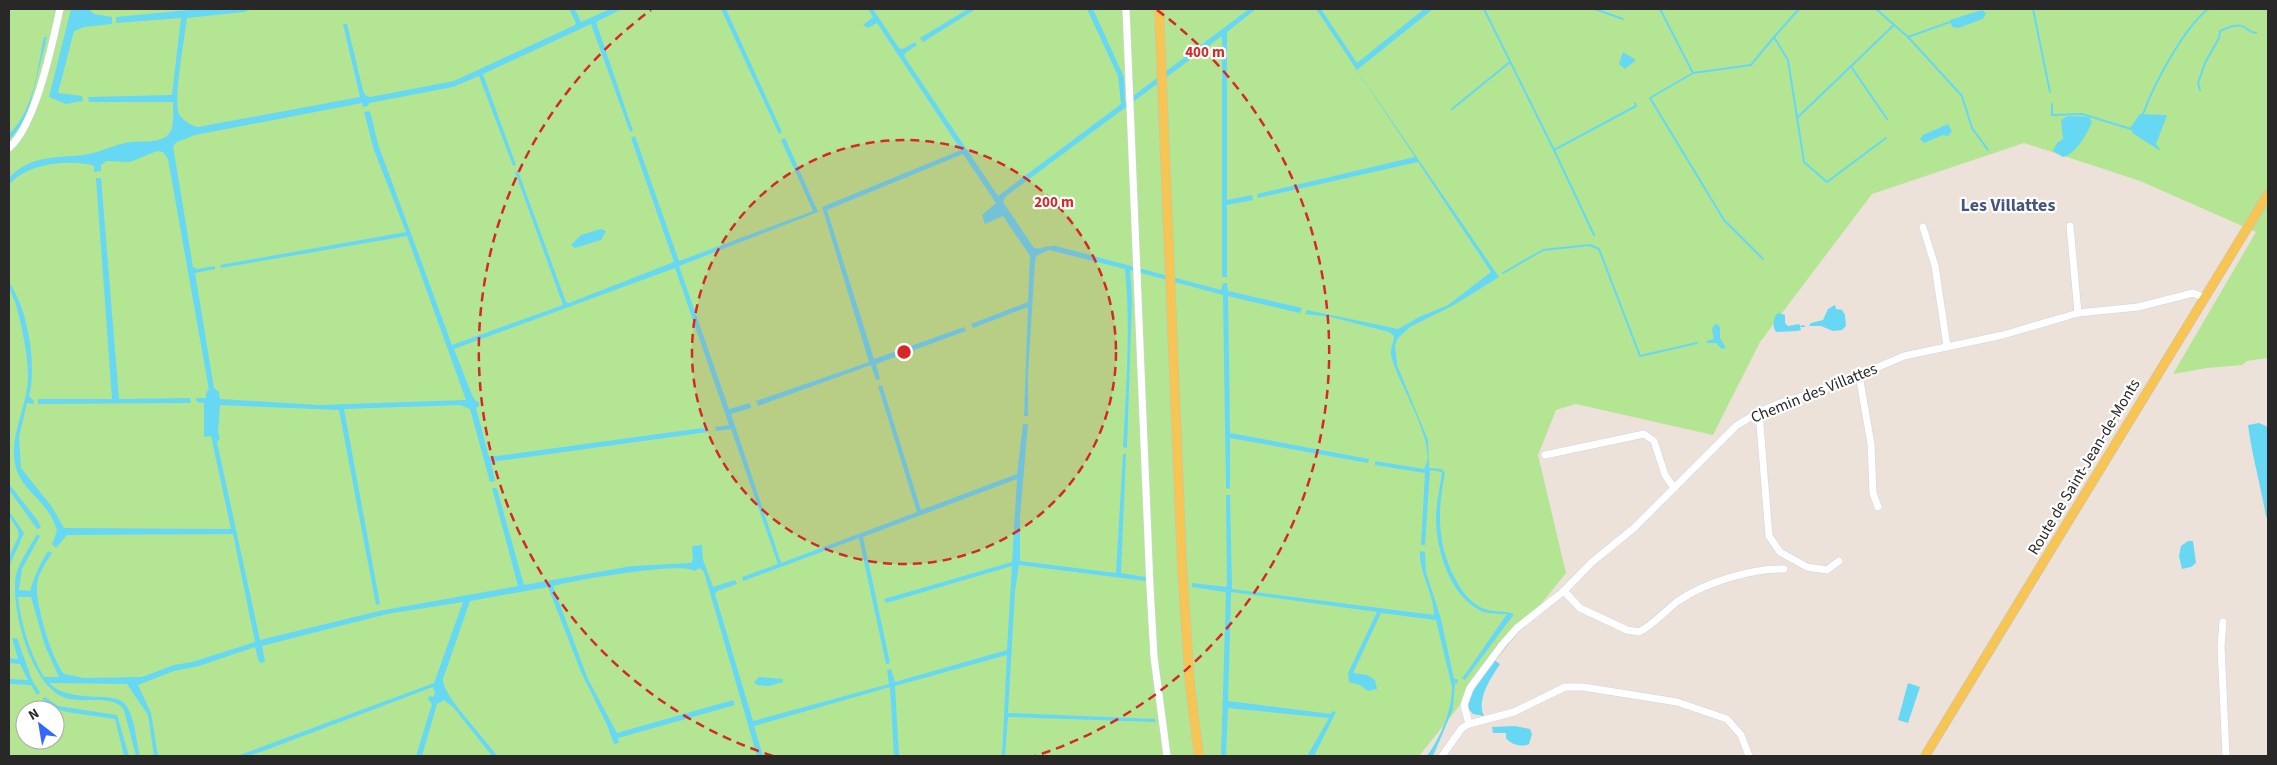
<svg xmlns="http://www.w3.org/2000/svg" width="2277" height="765" viewBox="0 0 2277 765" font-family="'Source Sans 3',sans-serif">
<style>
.green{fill:#b4e592;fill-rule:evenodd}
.water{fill:#66d8f3;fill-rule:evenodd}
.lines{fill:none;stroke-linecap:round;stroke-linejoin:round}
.stream{stroke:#66d8f3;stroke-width:2}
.minor-casing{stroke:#ced4e2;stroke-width:8}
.major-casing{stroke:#c3c3c3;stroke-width:10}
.minor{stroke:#fff;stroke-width:7}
.major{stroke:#f6c553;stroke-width:9}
.ring{fill:none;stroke:#d62828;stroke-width:2.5;stroke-dasharray:9 6}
.labels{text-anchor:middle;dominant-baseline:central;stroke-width:4.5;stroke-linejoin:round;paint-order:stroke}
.street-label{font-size:16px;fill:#282828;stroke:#fff}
.neighbourhood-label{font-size:18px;font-weight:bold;fill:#47547b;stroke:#fff}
.centre{fill:#d62828;stroke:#fff;stroke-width:2.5}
.ring-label{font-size:15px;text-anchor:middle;font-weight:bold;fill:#d62828;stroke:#fff;stroke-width:4.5;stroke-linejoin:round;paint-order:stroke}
</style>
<rect width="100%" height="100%" fill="#ece2d9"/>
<path class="green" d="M9,9H2268V358L2247,361L2242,365L2207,368L2173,374L2256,232L2140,181L2024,143L1872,194L1760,342L1713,435L1576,404L1556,410L1538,455L1566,573L1419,756H9ZM25,710H55V740H25Z"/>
<g class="water">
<path d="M71,9H89L94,14L112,17V24L84,27L74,31L58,93L82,96L83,101L66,104L49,97Z"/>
<path d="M198,9H251L244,12L187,18C185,35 173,101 179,114C182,120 192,126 198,127L360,97L343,24H347L363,90L365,95L370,97L454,81L575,25L576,23L569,9H575L581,22L610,9H622L596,22L633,131L630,132L591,24L483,74L516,165L513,166L479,76L453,87L369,103L368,106L363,107L362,103L195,135L177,142L173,146L193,267L197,269L215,266V269L195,273L214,388L219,392L220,399L319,405L466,400L407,236L221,268L220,265L406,232L374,150L364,112L370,111L378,144L452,345L563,305L515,172L518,171L566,302L569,303L674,262L631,138L635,136L679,261L813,211L781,140L785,138L818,212L679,266L729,409L750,403L751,408L731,414L781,563L917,512L878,386L882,385L921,510L1017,474L1023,424H1028L1020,516V561L1116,573L1123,454H1126L1121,573L1146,577V581L1019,565L1015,591L1008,713L1155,719L1156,722L1008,717L1005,756H1002L1007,655L895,686L899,756H894L890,687L754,726L763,756H757L704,572L700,568L694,571C683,561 571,581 553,586L588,679L617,733L733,700L735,705L618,738L619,743L614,744L607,725L581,672L548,587L470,601L443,679C441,694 487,740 497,756H492L453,707L444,700L437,704L422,756H416L432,704L428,699L429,696L433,697L435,693L433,687L266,750L248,756H237L434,683L463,602L387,614L262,646L265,661L262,663L259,662L255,647L199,666L174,671L138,685L151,713L158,756H154L148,715L127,684L49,683C71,705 115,690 125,704C135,717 136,741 140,756H136L124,710C112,693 82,705 63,697C31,684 10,607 16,575C19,562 30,547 37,534L40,536L22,569L19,590L30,591C34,576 40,564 48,551L52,553C46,563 38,573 37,585C35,603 52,660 64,674L84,678L142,677L174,665L192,662L255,642L233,534L67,535L56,548L52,544L57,531C50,503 24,492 17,471C6,439 28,408 28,377C28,354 22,327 16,305C14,297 9,292 9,283C28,307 37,367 29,396L34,401L33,404L27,403L19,437L21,468L52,507L64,528L231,529L211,436L204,437V403L197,402L196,398H206V392L209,390L168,159L163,152L157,151L130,162L106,161L101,165V171L94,172V166L91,165C67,159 25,164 9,185V178C30,155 56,158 83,155C99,153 115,144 131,142C142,141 160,143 168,135C175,128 173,111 173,102H89L88,97L172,95L181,18L116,23V17ZM675,268L729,425L715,427L716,431L731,429L778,564L742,577L743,581L859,538L886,664L890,663L863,537L1017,479L1012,562L884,599L886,603L1012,566L1007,650L895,682L891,669L887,670L889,684L753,721L715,594L717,591L737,584L735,580L713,587L703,560L702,545L692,546L693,560L691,563L632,566L524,585L497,489L495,488H492L518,586L379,611L260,640L217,442L220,438L218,432L220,405L339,410L376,605L380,604L344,409L460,405L470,409L490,482L495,481L491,462L708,432L707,428L695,429L489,457L476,408L479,406V402L476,401L472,395L454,349ZM18,597H31L45,646L59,677H44C30,654 21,624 18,597Z"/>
<path d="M721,9H726L782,132L779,134Z"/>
<path d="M868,9H873L899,48L903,49L915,42L917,45L905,53L904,56L998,196L1121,104L1118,76L1087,9H1093L1124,77L1125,102L1249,9H1256L1227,32V200L1252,195L1253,200L1227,205V277H1222V36L1005,197L1003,202L1034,248C1040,250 1047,245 1056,246L1221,290L1223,283H1227L1228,291L1302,308L1300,313L1228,296L1230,433L1369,459L1368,463L1230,438V489L1226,488L1223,295L1130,270L1132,301L1127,448L1123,447C1126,388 1131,328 1125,269L1049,250L1036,256L1035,262L1028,374V416H1024L1028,307L973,328L971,324L1028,302L1030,256L1003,216L985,224L982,215L996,203L963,154L827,210L874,359L964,327L966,331L876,364L880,379L876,380L871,365L758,406L756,401L869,362L822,207L961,150L877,23L868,28L863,25L873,17Z"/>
<path d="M968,9H976L923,42L920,38Z"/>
<path d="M1316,9H1321L1357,63L1424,9H1433L1357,70L1499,277L1454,305L1410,327L1398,338L1395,345L1397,365L1428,440L1429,468L1442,469L1445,473C1437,512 1437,547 1457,582C1463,592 1469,601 1480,607C1491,613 1502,610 1514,614L1465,680L1462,678L1466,673L1507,614C1499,614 1489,614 1481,611C1450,596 1436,550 1436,518C1436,503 1440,488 1442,472L1430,470L1425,545H1421L1425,473L1375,465V461L1424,469C1440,446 1396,381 1391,355C1390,348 1394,342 1394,336L1389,332L1331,317L1305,314L1307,310L1398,329L1419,317L1448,305L1491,272L1418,162L1258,198L1257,194L1415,157Z"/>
<path d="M1982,10L1986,13L1983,19L1958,28L1952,27L1950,20Z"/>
<path d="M44,37H47L26,120L9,140V134C34,111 37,69 44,37Z"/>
<path d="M1623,52L1636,60L1625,69L1619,64Z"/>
<path d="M2140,114L2167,115L2156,144L2160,149L2159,150L2134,134L2130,128Z"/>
<path d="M2068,116L2089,117L2092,122C2087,134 2076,154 2063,157L2053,151L2057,143L2063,139L2061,120Z"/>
<path d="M1948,124L1952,131L1948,136L1943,135L1924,143L1920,139L1923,135Z"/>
<path d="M96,178H101L119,399L190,398L191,403L38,404V399H112Z"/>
<path d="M601,229L606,231L601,240L575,248L571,245L581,235Z"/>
<path d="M1835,305L1836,309L1842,310L1845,315L1846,326L1842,330L1833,331L1821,326H1809L1811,323L1823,320L1828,309Z"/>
<path d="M1778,313L1785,315V323L1788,326L1799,324L1800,326L1804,325L1805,327H1800L1801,330L1797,331L1776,332C1772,326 1773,317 1778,313Z"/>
<path d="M1717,324L1720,327V338L1726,348L1722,349L1716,343H1707V341L1714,339L1712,330L1714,325Z"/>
<path d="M2259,423L2268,427V518L2266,517C2261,486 2252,456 2248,425Z"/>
<path d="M9,484L38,521L41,528L37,529L9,490Z"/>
<path d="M1226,495H1230L1232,589L1434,615C1434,593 1419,574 1420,551L1425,552L1426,572L1441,619L1454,679H1457L1458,683H1455L1453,709L1433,756H1427C1441,737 1452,710 1452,687L1436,620L1381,613L1353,673L1367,675L1375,680L1377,689L1368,691L1360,685L1349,682L1348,673L1377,612L1231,592L1228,701L1331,714L1332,711L1336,712L1314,756H1307L1329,718L1228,708L1226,756H1221L1226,594L1225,592L1192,587V583L1227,587Z"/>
<path d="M9,511L24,533L9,567V557L19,535C18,526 9,521 9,511Z"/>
<path d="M2188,541H2193L2196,563L2191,567L2182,569L2179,556L2181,546Z"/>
<path d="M12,638H17L32,680L40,693L37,695L31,685L9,684V679L28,680L20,664L9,663V658L18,659Z"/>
<path d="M1494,660L1500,664C1491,678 1476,699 1484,716L1473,714L1468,708L1469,700L1474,690Z"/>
<path d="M759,677L783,679V682L769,686L757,685L754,682Z"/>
<path d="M1908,683L1920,687L1908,723L1898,720Z"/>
<path d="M45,697L58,706L117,715L129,756H124L115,719L67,712L56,709L42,699Z"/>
<path d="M1515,726L1530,729L1532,734L1529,744C1522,748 1510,744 1506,738V733H1493L1492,727Z"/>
</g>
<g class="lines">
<g class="stream">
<path d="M1484,9L1554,150L1636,106L1635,103"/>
<path d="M1595,9L1623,19"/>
<path d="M1660,9L1693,73L1751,65L1774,37"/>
<path d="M1799,9L1774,37L1788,60L1804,162L1827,182L1886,138"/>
<path d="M1876,9L1908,37L1950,22"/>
<path d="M2033,9L2050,92"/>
<path d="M1908,37L1962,96L1972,128L1988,150"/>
<path d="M1852,68L1887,119"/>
<path d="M1693,73L1650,98L1724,220L1763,259"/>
<path d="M2200,90L2198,83L2205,63L2219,38L2220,31C2227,28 2236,23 2244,27C2249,30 2249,32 2256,33"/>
<path d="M2052,104V115L2082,114L2131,129"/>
<path d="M1452,109L1510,62"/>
<path d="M2143,114C2154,84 2183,29 2208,9"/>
<path d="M1797,118L1894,25"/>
<path d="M1554,150L1594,235"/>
<path d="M1503,273L1543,250L1590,245L1599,249L1640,356L1697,343"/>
</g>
<defs>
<g id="minor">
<path d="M1126,9L1150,587L1154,657L1167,756"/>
<path d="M9,148C36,124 52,45 60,9"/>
<path d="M2070,226L2078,313"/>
<path d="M1923,227L1935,266L1947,346"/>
<path d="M1859,375L1871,444L1873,493L1878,507"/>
<path d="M1759,412L1769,536L1780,552L1807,567L1827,570L1839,561"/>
<path d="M1545,455L1644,434L1654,441L1665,475L1674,488"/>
<path d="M1564,591L1580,608L1627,630L1639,632C1654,624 1665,611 1678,601C1704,583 1752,568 1784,569"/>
<path d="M2223,622L2221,646L2226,756"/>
<path d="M1469,724L1464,705L1470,688L1502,645L1517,628L1564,591L1591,563L1634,528L1736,426L1759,412L1780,403L1831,387L1904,356L2003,335L2078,313L2138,307L2193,293L2205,298"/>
<path d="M1442,756L1462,728L1469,724L1514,712L1565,687H1583L1677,702L1727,719L1741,735L1749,756"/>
</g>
<g id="major">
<path d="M1159,9L1182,566L1190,686L1199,756"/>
<path d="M1925,756L2268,194"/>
</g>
</defs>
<use href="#minor" class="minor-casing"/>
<use href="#major" class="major-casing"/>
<use href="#minor" class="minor"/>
<use href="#major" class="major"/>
</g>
<circle cx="904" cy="352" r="212" fill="#d62828" fill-opacity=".12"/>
<g class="ring">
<circle cx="904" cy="352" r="212"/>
<path d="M773 756A425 425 0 0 1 651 10M1157 10A425 425 0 0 1 1035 756"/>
</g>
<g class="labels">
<g class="street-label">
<text transform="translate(1814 393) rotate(-22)">Chemin des Villattes</text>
<text transform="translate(2084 467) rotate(-59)">Route de Saint-Jean-de-Monts</text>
</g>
<g class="neighbourhood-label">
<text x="2008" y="205">Les Villattes</text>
</g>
</g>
<circle cx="904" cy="352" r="8" class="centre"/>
<g class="ring-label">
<text x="1205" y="57">400 m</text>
<text x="1054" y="207">200 m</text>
</g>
<rect width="2277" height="765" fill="none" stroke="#282828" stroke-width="20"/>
<g transform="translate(40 725) rotate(329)"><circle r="24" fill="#ffffff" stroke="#a9a9a9"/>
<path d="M0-4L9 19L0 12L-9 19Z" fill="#3367ff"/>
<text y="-8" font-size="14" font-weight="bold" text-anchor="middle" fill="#282828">N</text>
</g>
</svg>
